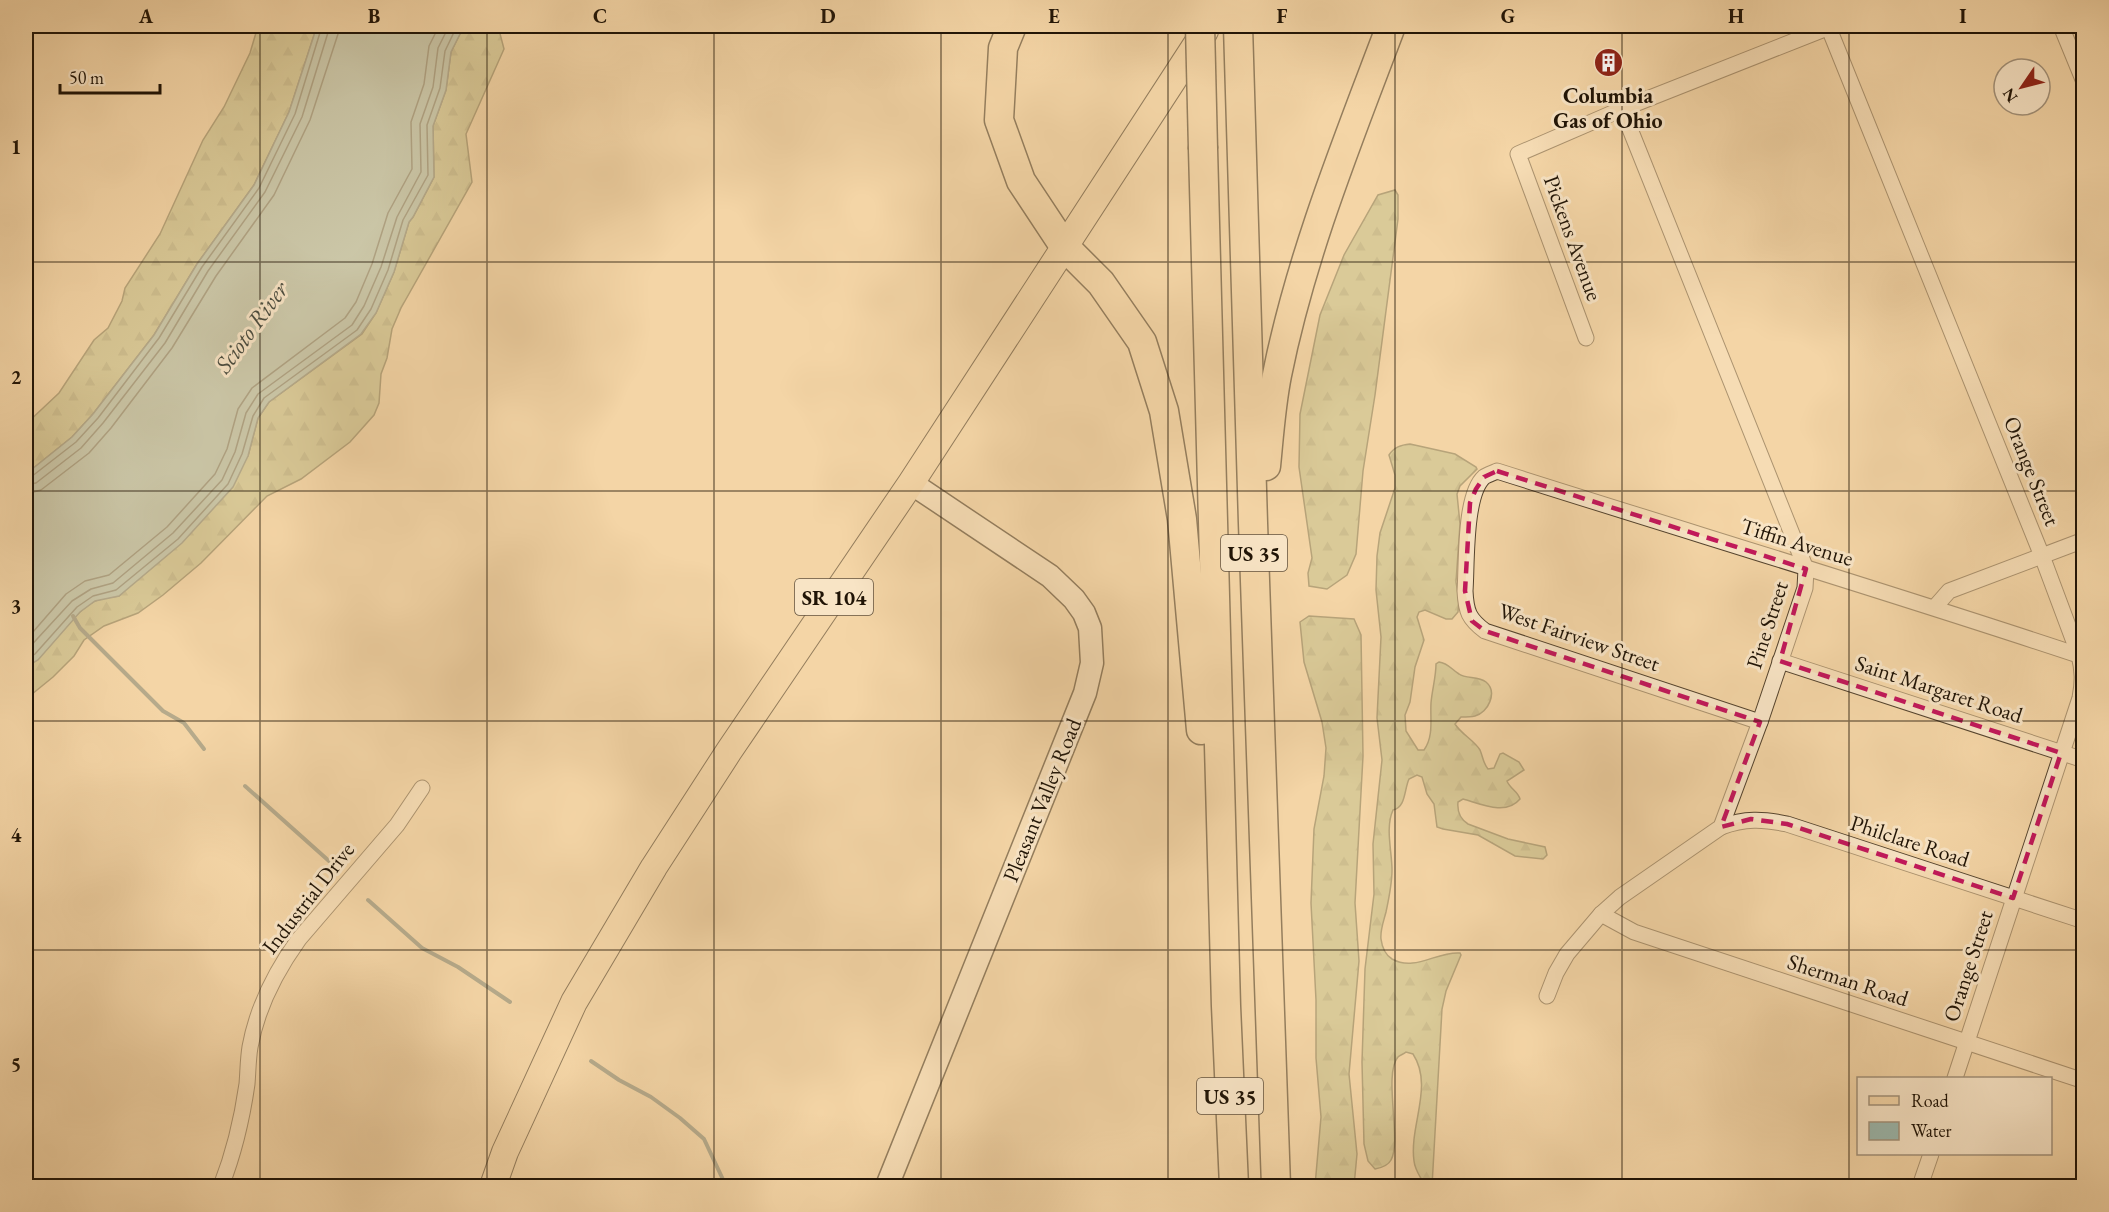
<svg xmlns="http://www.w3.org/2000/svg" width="2109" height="1212" viewBox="0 0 2109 1212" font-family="'EB Garamond',serif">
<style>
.forest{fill:url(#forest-firs);stroke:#6e6846;stroke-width:1.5}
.water{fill:#9cb8ad;stroke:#6a766a;stroke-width:1.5}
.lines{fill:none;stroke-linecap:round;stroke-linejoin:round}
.shore{stroke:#5e665a;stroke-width:1.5}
.stream{stroke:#6a766a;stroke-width:4}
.street-casing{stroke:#55442e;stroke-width:17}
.secondary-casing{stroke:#201406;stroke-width:25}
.primary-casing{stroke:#201406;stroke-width:28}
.highway-casing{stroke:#201406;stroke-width:31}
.street{stroke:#f8e4c5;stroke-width:15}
.secondary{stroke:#f8e4c5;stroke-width:22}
.primary{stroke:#f4d5a6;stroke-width:26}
.highway{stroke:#f4d5a6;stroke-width:28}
.highway-bridge-casing{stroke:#201406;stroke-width:31;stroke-linecap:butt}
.highway-bridge{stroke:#f4d5a6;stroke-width:28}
.marked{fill:none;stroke:#c2185b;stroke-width:4.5;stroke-dasharray:12 8;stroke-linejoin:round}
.grid{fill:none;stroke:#201406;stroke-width:1.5;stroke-opacity:0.55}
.labels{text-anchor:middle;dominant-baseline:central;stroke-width:6;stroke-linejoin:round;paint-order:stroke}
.shield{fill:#f8e4c5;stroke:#61523f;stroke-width:1.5}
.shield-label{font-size:21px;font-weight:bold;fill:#201406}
.poi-label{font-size:22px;font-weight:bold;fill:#201406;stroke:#f8e4c5}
.street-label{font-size:22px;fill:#201406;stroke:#f8e4c5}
.water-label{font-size:24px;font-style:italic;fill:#4b4d40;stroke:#f8e4c5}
.neatline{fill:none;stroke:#201406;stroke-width:2}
.grid-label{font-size:20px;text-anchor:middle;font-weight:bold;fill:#201406}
</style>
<defs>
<pattern id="forest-firs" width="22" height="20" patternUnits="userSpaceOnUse" patternTransform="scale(1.5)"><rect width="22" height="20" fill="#bbbd87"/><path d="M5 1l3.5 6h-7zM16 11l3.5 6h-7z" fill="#a0a273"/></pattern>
</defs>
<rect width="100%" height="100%" fill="#f4d5a6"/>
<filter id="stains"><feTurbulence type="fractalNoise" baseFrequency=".00333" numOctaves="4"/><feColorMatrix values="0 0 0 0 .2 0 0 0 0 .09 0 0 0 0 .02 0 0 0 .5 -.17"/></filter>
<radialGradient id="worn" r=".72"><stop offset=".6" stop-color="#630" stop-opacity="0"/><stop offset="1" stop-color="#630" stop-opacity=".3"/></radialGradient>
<g class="forest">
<path d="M258,26H317L289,112L254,185L197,264L154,335L93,414L72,437L26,474V424L59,393L94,340L108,328L122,301L125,288L160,234L203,140L224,107L250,53Z"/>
<path d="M464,26H498L504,49L466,134L472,182L401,308L392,329L387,358L381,374L379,403L374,415L350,442L301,479L267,496L201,563L163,595L138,613L104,626L84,640L74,656L53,677L26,699V667C53,651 69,614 95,601C102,598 112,597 119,596L248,456L258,418L269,402L362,334L376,313L394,272L409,222L413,217L434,177L433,126L446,90L451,52Z"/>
<path d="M1395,190L1398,195V219L1375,395L1363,471L1356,554L1347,575L1327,589L1309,586L1308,573L1312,558L1299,467L1300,414L1320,315L1344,255L1378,195Z"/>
<path d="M1410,444L1455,454L1476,467L1477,469L1460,486L1457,494L1460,524L1456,582L1459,600L1458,612L1452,619H1446L1425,610L1419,612L1417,617L1424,640L1415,667L1410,702L1405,715L1406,731L1418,750H1424C1434,736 1430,719 1431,703C1432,690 1436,677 1436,664L1439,662C1448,663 1451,669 1459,674C1466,679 1478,676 1486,682C1498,692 1488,713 1475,716C1471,717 1465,717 1461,717L1455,724C1461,734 1474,740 1480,750C1483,757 1483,763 1488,769L1494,768L1500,754L1503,753L1519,762L1524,770L1507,781C1510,789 1518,791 1520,799C1506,816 1481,804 1463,799L1458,802C1457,812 1460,819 1468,824L1508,839L1545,847L1547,855L1543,859L1515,856L1478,835L1443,829L1437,827L1434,804L1427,794L1422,777L1417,775L1409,779C1404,790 1406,807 1393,810C1385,828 1392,851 1392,870C1392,884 1389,898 1386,912C1384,920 1380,930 1381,939C1382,947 1384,954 1392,959C1415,972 1437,951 1460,953L1461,955L1446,991L1442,1009L1432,1186H1425C1421,1177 1415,1171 1414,1161C1409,1126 1434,1086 1413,1054L1406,1052C1404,1054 1400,1055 1398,1057C1383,1074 1402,1141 1391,1160C1388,1166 1380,1168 1375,1169L1368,1161L1364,1144L1362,1062L1365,969L1374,894L1373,844L1382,760L1377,718L1381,637L1376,590L1377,556L1380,533L1395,488V475L1389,455C1394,447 1401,445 1410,444Z"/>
<path d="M1309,616L1354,619L1361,635L1363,756L1355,903L1359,961L1349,1074L1357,1154L1354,1186H1315L1321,1117L1316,1058V1000L1311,903L1314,829L1324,776L1326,748L1322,722L1304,662L1300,622Z"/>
</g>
<path class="water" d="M317,26H464L451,52L446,90L433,126L434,177L413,217L409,222L394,272L376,313L361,334L269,402L258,418L248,456L233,487L182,543L119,596L95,601L80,612L38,660L26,667V474L72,437L93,414L154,335L197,264L254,185L289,112Z"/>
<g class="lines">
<g class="shore">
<path d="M26,478L31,477L76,442L98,418L159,338L202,267L259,188L295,114L322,26"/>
<path d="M26,485L36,483L81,448L103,423L165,343L208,271L265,192L302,117L330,26"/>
<path d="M26,494L41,490L89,453L111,428L172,348L216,276L274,195L310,120L338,34L339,26"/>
<path d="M26,640L66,594L85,581L109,575L167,527L215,474L227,449L238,409L252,388L345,318L356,302L372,264L388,213L412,169L411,122L424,84L429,46L439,26"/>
<path d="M26,651L72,601L91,589L113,583L173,533L222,480L235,452L246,413L258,394L352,325L364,306L381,267L397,217L421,172L420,124L433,87L438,48L449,26"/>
<path d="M26,660L35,654L77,607L93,596L116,590L178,539L228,484L242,454L253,416L264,398L357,330L371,309L388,270L403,220L428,175L427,125L440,88L445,51L457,26"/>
</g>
<g class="stream">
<path d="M73,616L80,628L163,711L184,723L204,749"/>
<path d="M245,786L329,861"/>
<path d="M368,900L422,948L458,967L510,1002"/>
<path d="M591,1061L619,1080L651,1097L680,1118L704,1139L726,1186"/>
</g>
<defs>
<g id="street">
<path d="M1828,26L2042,556L2079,655C2083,671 2083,682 2080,698L1955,1078"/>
<path d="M2061,26L2084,82"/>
<path d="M1586,338L1518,154L1622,109L1832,26"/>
<path d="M1935,607L1949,591L2084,540"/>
<path d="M1780,661L2084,760"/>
<path d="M1760,722L1485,631C1469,619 1466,612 1465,591C1467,565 1464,495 1484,477C1487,475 1493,473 1497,471C1692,533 1889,592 2084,657"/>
<path d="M1721,827C1745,818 1763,819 1787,824L2084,921"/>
<path d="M1601,914L1634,932L2084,1081"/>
<path d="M1547,996L1556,973L1567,954L1601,914L1620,897L1721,827L1760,722L1805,588L1806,569L1622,109"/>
<path d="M221,1186C234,1153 242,1119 247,1084C248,1072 248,1059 250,1047C257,1008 276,971 299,939L397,825L422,788"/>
<path d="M1920,1186L1931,1154"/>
</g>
<path id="secondary" d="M887,1186L1085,693L1092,663L1090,628L1084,613L1074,599L1050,576L911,483"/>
<path id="primary" d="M493,1186L505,1152L574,1002L654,867L729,751L911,483L1205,31"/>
<g id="highway">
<path d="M1012,26L1003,48L999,120L1021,181L1064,246L1101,283L1142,342L1164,411L1182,519L1201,730"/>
<path d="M1238,26L1253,523L1276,1186"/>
<path d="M1203,149L1226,1006L1234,1186"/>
<path d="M1266,466C1269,436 1271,405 1277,375C1301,255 1348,140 1391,26"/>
</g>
</defs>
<use href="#street" class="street-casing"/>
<use href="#secondary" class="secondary-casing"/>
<use href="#primary" class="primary-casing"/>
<use href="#highway" class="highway-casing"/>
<use href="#street" class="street"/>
<use href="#secondary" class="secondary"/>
<use href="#primary" class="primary"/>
<use href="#highway" class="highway"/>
<defs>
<path id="highway-bridge" d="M1200,26L1203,149"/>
</defs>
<use href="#highway-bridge" class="highway-bridge-casing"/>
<use href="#highway-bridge" class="highway-bridge"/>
</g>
<path d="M0 0H2109V1212H0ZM1497,471L1806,569L1780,661L2061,753L2013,898L1787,824L1751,819L1721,827L1760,722L1485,631L1472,621L1465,591L1470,503L1476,489L1484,477Z" fill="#f4d5a6" fill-opacity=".55" fill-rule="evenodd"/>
<path class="marked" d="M1497,471L1806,569L1780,661L2061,753L2013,898L1787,824L1751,819L1721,827L1760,722L1485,631L1472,621L1465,591L1470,503L1476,489L1484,477Z"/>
<path class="grid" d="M260,26V1186M487,26V1186M714,26V1186M941,26V1186M1168,26V1186M1395,26V1186M1622,26V1186M1849,26V1186M26,262H2084M26,491H2084M26,721H2084M26,950H2084"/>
<defs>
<symbol id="building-disc" viewBox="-11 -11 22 22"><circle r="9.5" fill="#8f2418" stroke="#f8e4c5"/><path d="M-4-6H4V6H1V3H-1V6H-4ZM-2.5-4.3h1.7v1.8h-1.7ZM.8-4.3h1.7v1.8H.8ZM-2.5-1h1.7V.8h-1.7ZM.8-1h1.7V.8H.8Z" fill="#fff"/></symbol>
</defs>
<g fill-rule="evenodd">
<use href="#building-disc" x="1592" y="46" width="33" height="33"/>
</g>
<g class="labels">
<g class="shield">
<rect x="1221" y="535" width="66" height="36" rx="4.5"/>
<rect x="795" y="579" width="78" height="36" rx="4.5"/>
<rect x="1197" y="1078" width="66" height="36" rx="4.5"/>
</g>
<g class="shield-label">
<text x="1254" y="553">US 35</text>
<text x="834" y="597">SR 104</text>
<text x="1230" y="1096">US 35</text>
</g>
<g class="poi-label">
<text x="1608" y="95">Columbia<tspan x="1608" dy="25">Gas of Ohio</tspan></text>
</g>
<g class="street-label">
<text transform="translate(1573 238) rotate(70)">Pickens Avenue</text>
<text transform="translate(2032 471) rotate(68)">Orange Street</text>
<text transform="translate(1797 542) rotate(17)">Tiffin Avenue</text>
<text transform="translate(1767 625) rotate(-72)">Pine Street</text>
<text transform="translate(1579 637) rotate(19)">West Fairview Street</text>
<text transform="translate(1939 689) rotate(18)">Saint Margaret Road</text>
<text transform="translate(1042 800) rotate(-68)">Pleasant Valley Road</text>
<text transform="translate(1910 841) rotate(18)">Philclare Road</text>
<text transform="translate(308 898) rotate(-52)">Industrial Drive</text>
<text transform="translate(1968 966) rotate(-72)">Orange Street</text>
<text transform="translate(1848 980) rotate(18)">Sherman Road</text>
</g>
<g class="water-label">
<text transform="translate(251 327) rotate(-54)">Scioto River</text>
</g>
</g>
<rect width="2109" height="1212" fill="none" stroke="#f4d5a6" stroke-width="66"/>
<rect x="1857" y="1077" width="195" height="78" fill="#f8e4c5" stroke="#a29179" stroke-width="1.5"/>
<rect x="1869" y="1096" width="30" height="9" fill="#f4d5a6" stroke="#a29179" stroke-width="1.5"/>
<text x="1911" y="1107" font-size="18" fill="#201406">Road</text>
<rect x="1869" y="1122" width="30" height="18" fill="#9cb8ad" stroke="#a29179" stroke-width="1.5"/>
<text x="1911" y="1137" font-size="18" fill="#201406">Water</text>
<g transform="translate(2022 87) rotate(235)"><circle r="28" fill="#f8e4c5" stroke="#a29179" stroke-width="1.5"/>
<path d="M0-4.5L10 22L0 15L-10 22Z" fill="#8f2418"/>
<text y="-9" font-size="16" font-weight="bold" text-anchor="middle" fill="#201406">N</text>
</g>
<path d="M60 84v9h100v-9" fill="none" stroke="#201406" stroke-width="3"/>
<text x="69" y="84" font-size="18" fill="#201406" stroke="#f8e4c5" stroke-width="4.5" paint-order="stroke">50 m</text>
<rect x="33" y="33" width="2043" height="1146" class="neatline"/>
<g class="grid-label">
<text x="146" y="23">A</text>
<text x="374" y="23">B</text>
<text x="600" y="23">C</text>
<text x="828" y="23">D</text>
<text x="1054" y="23">E</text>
<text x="1282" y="23">F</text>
<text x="1508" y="23">G</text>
<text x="1736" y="23">H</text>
<text x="1963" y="23">I</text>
<text x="16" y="154">1</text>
<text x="16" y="384">2</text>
<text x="16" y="613">3</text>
<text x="16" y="842">4</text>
<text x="16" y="1071">5</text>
</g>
<rect width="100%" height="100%" filter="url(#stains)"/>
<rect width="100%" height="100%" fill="url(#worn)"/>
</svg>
